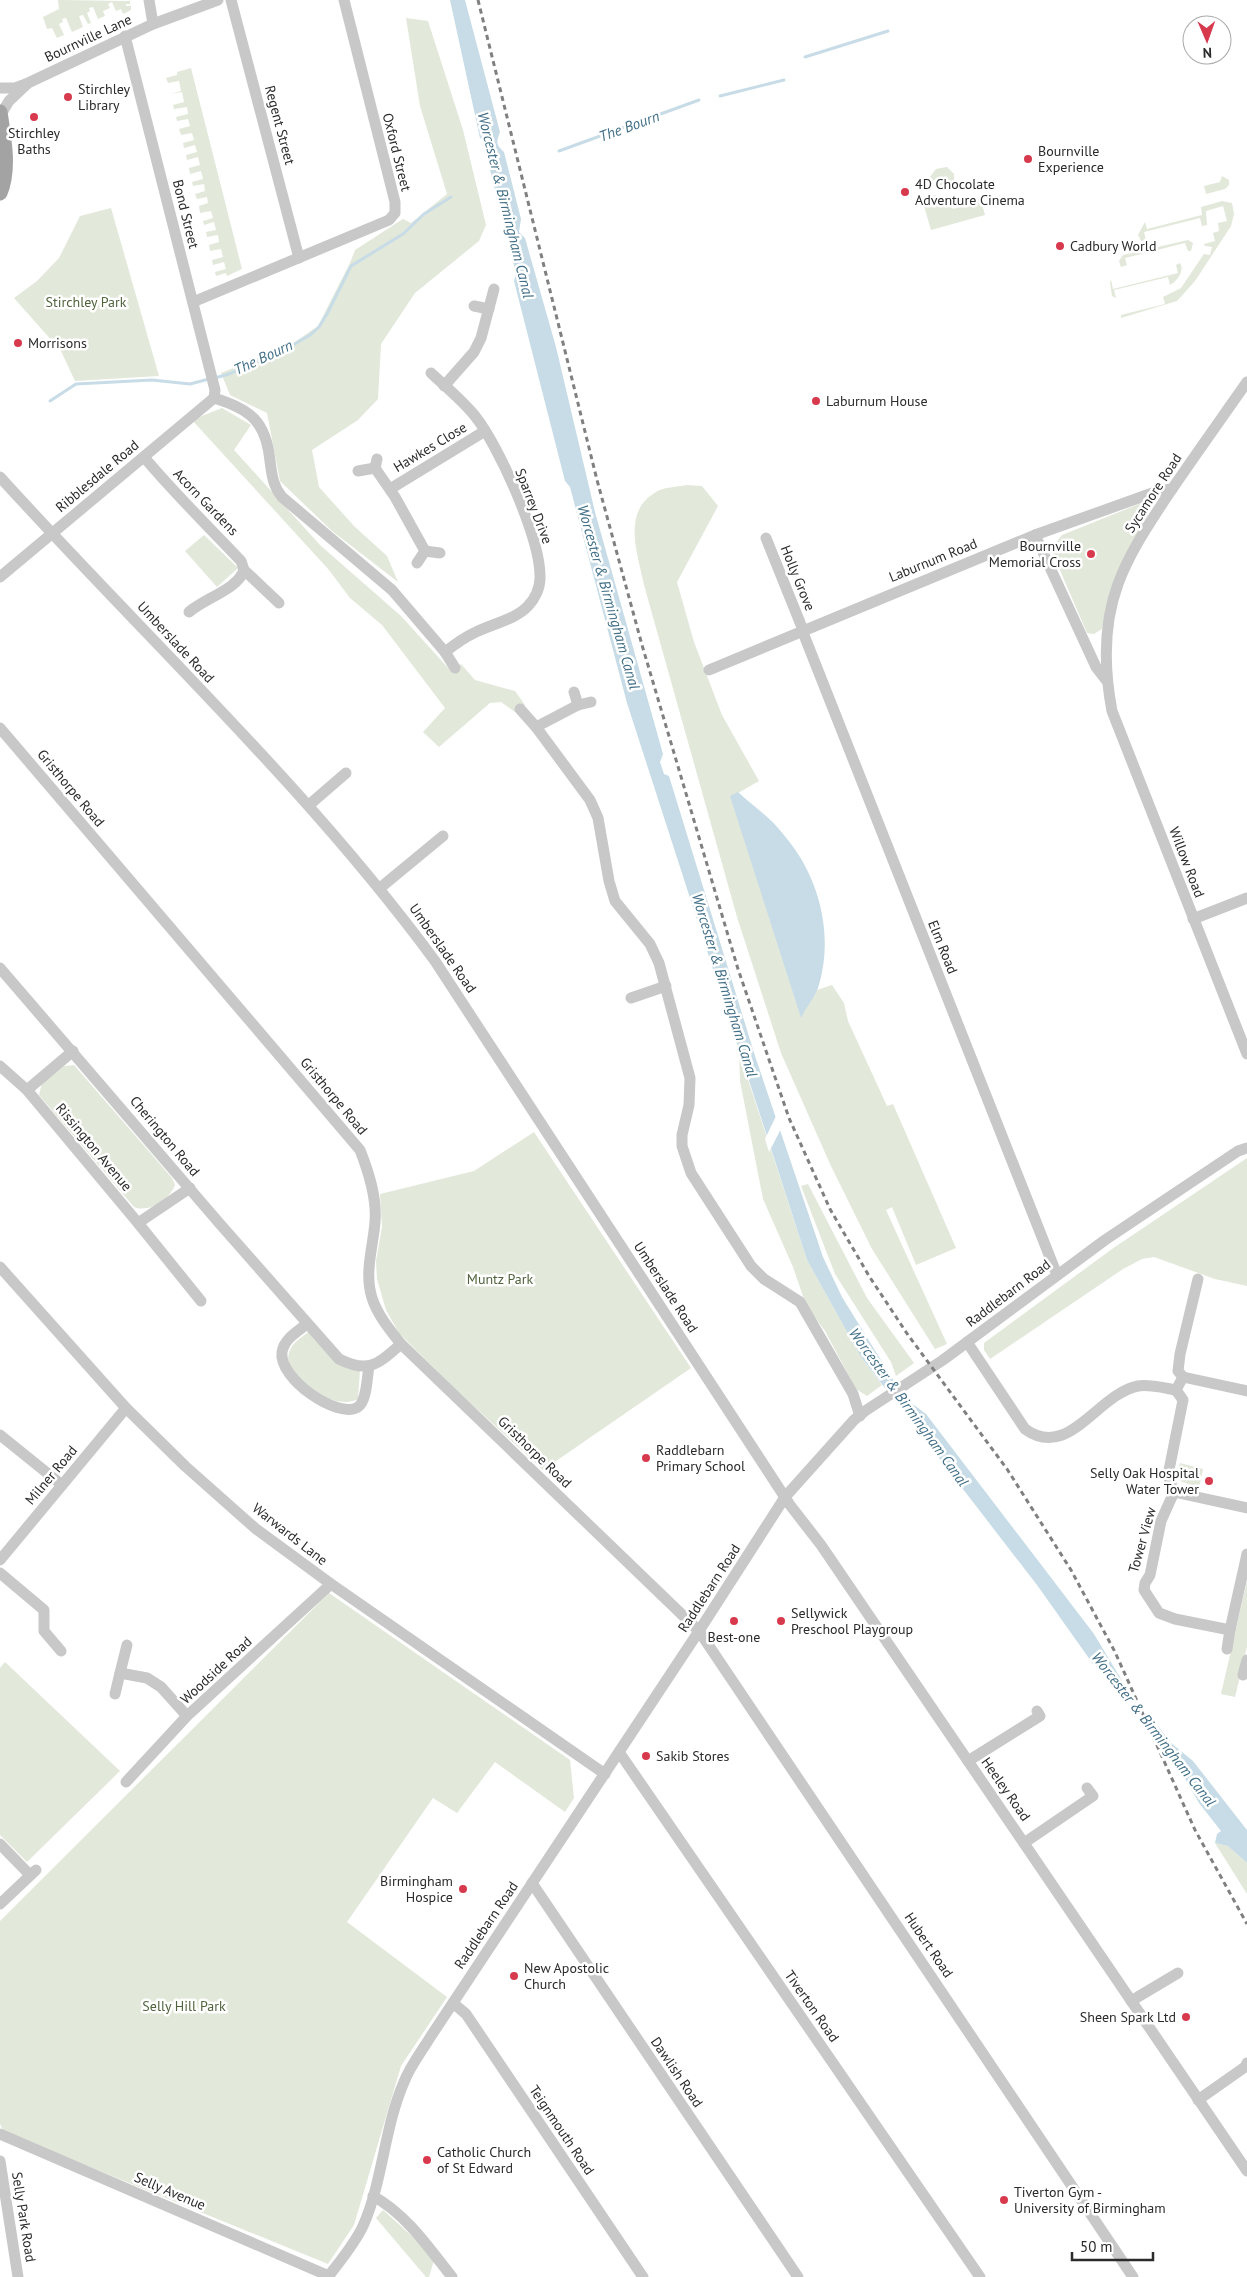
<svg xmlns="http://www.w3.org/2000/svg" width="1247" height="2277" viewBox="0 0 1247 2277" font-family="'PT Sans',sans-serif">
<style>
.green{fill:#e2e8da}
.water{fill:#c7dce7}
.pier{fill:#fff}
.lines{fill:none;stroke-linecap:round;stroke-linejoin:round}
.stream{stroke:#c7dce7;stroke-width:3}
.minor{stroke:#c8c8c8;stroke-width:11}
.major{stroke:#a3a3a3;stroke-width:15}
.rail{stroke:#808080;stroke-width:3;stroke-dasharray:5 4;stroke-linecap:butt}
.poi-dot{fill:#d7394d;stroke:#fff;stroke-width:2}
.labels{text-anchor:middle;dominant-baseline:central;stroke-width:5;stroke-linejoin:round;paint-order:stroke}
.street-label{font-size:14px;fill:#2b2b2b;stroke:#fff}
.poi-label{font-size:14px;fill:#2b2b2b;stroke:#fff;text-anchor:start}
.park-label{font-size:14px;fill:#51633d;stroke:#fff}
.water-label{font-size:15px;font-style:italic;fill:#416f86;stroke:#fff}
</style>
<rect width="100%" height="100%" fill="#fff"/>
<g class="green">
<path d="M58,0L130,1V4H126V6H131V10L123,14L121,9L116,11L112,2L108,4L110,8L103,11L105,16L98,19L93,7L89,8L90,11L87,13L91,23L88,24L83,15L79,16L83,27L72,32L66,18L62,19L63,22L59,24L64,35L57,38L52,28L47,29L43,17L59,9Z"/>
<path d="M406,18L428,21L463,130L486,225L479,241L415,293L381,344L378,399L358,420L312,450L319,487L354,526L387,556L398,582L332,531L280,481L267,413L230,395L221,373L292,344L318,326L350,263L355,250L403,219L411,223L447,194L420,106Z"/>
<path d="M191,68L242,269L227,276L226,273L216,276L215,272L226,269L224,262L213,265L212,260L223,257L221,249L210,251L209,245L219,242L218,235L207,237L206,232L216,230L214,222L204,225L203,221L213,218L211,211L200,213L199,206L208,203L207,197L197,199L195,194L205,191L204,184L193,186L192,182L203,179L201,171L190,174L189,168L200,165L198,157L187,160L186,155L197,152L195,145L184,148L183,143L194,140L192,133L181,135L179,129L190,126L188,119L177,121L176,117L188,114L187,107L174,109L173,105L184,102L182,92L170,94L181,91L179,81L168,83L166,78L177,75V72Z"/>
<path d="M947,167L954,174L955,188L944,190L930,177L936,169Z"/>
<path d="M1222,176L1229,180V185L1225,189L1206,194L1204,186L1220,182Z"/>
<path d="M935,195L946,200L953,209L963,206L967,201L980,197L985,215L931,230L922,199Z"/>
<path d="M1222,201L1232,203L1234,214L1231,226L1195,281L1177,301L1121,318V315L1165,304L1163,297L1181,288L1204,254L1210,255L1212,247L1205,246L1204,244L1215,241L1213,233L1219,231L1218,223L1227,221L1223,206L1206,211L1207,225L1202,226L1200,218L1144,232L1146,240L1141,241L1138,235L1145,222L1147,229L1202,215L1201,207Z"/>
<path d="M111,208L159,376L75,381L61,351L14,298L37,281L59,258L80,216Z"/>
<path d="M1188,240L1193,243L1191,251H1188L1185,243L1125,258L1127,265L1121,267L1119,261L1123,255Z"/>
<path d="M1180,263C1185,271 1177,281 1170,285L1168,277L1114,290L1116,298L1112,296L1110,282L1111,280L1113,289L1178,273L1176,265Z"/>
<path d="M222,408L251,425L234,450L320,545L401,616L450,670L461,664L475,680L515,691L525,705L515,712L501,702L490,703L439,747L423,732L445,708L382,625L350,598L329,570L192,420Z"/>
<path d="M686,485L702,486L718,506L677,582L694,642L722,715L759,781L731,797L801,1017L817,990L832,985L844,1003L848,1021L887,1106L893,1104L956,1248L916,1265L892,1207L886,1210L947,1344L935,1349L872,1249L830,1164L781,1053L737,917L644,585C638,554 621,512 656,492C664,487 677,487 686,485Z"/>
<path d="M1144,502L1149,504L1151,509L1117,572L1102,629L1094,634L1087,633L1053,554L1056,543L1062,535Z"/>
<path d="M204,535L238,568L217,587L185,551Z"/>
<path d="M739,1052L807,1260L861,1357L882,1385L867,1396L856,1389L825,1331L806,1305L793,1267L763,1199L740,1081Z"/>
<path d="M74,1065L172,1178L175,1185C169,1200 149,1213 134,1207L39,1095L42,1083L64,1066Z"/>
<path d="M534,1132L691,1368L543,1470L453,1387L399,1333L386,1310L377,1279L376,1261L382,1227L380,1194L474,1171Z"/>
<path d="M1247,1158V1286L1215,1279L1154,1257L1142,1259L1123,1269L990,1359L984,1350V1343L1112,1249Z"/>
<path d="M808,1184L867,1298L914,1363L896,1376L891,1362L835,1274L801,1186Z"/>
<path d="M310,1331C323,1347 336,1371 360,1370L358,1399C335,1412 281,1379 289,1353C292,1342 302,1337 310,1331Z"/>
<path d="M1180,1463L1203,1469L1199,1488L1180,1481L1178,1470Z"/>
<path d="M1247,1581V1647L1235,1697L1221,1694Z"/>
<path d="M329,1593L570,1760L574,1798L565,1812L495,1762L457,1813L433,1798L347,1922L447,1997L401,2066L354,2225L328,2264L4,2132L0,2124V1921Z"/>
<path d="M5,1662L120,1771L27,1862L0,1835V1668Z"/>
<path d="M1215,1843L1228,1846L1247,1863V1894Z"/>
<path d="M383,2210L435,2257L429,2277H426L376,2218Z"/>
</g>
<g class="water">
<path d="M450,0H465L500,132C496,142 496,145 504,152L521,219L519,232L525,238L556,347L595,512L663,754L660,762L664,774L669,776L755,1056L823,1257L842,1297L892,1378L906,1399L926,1414L1094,1634L1118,1674L1171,1743L1193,1761L1247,1830V1863L1228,1846L1215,1843L1217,1834L1221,1831L1199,1803L1174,1759L1131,1701L1118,1684L1093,1664L1037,1585L861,1357L807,1260L627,703L570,487L565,481L514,281L516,273L508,242L511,237L509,230L504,225L487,158C490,148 489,144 480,138Z"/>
<path d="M738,792C753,806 771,818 783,834C819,875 835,935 818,988C814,998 806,1008 801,1018L730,796Z"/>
</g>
<g class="pier">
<path d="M777,1114L782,1127L769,1152L765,1139Z"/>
<path d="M1117,1670L1153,1715L1176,1768L1134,1708Z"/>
</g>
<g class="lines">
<g class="stream">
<path d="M805,57L888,31"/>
<path d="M720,96L784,80"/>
<path d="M559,151L699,100"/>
<path d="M215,378L229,374L286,349L310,335L319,327L327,314L351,266L403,234L424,214L451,197"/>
<path d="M50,401L76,384L152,380L190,384L209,379"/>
</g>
<g class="minor">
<path d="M149,0L153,24"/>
<path d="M231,0L299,258"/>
<path d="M125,36L215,390L214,398"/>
<path d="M0,88H15L26,84"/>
<path d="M0,116L9,101L28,83L153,24L218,0"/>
<path d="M193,302L389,220L395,213V202L344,0"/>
<path d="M474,306L489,309"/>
<path d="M431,373C446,387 463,401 475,416C499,446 541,540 540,578C540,588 535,599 528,606C515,620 491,624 474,633C463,638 454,645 445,652"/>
<path d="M1247,382C1219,422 1191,461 1164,501C1147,527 1129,554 1118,584C1103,625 1104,669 1112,711L1247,1054"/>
<path d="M444,386L474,352L481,338L494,289"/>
<path d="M214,398C250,409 266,421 270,461C272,476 273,486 282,497L392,590L445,652L455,668"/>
<path d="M144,457C174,493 208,526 241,561L244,570L279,603"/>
<path d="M377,459L375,468L395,497L425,551L417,563"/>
<path d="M358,471L375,468"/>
<path d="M0,477C146,638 306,786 435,961L790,1505L821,1545L1247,2171"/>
<path d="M390,489L485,431"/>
<path d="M1035,535L1096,667L1106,680"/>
<path d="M766,538L803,630"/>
<path d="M425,551L440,553"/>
<path d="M0,577L214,398"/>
<path d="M189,612C205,598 238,589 244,570"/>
<path d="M802,630L1057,1275"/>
<path d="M709,670L1035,535L1158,491L1172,489"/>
<path d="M574,692L578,705"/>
<path d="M520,709L536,727L590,800L598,818L609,881L615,901L650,944L659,963L690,1078L689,1105L682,1135V1146L691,1173L751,1266L764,1279L800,1302L853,1394L860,1416"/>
<path d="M536,727L578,705L591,702"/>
<path d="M0,728L360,1150C369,1173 377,1198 375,1222C373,1248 364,1272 372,1298C378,1316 390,1330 401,1344L699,1631L1133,2277"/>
<path d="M309,805L346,773"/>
<path d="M380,888L443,836"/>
<path d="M1193,919L1247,898"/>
<path d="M0,968L220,1224L339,1359C369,1374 378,1364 401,1344"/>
<path d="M631,998L666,986"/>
<path d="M0,1066L27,1090L138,1223L190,1188"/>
<path d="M27,1090L73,1051"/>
<path d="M138,1223L201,1301"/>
<path d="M0,1267L126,1408L185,1466L256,1529L331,1584L605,1774"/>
<path d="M1198,1279L1180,1354L1178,1371L1183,1377L1176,1390L1183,1400L1168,1475L1174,1492L1161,1521L1150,1575L1145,1583L1144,1590L1159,1613L1175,1619L1230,1630L1247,1554"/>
<path d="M307,1324C298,1331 284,1339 282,1352C278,1378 338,1420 358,1407C367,1401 367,1377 369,1366"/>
<path d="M967,1342L1025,1429C1069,1461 1097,1394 1138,1386C1149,1384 1164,1388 1176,1390"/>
<path d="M1183,1377L1247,1391"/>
<path d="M0,1435L62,1485"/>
<path d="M1174,1492L1247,1508"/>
<path d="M0,1560L126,1408"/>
<path d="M0,1573L44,1610V1631L61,1651"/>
<path d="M1227,1649L1230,1630"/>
<path d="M120,1673L127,1645"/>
<path d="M1243,1675L1247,1660"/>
<path d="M115,1694L120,1673L147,1678L161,1687L187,1716"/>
<path d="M619,1752L980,2277"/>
<path d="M968,1761L1040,1716L1037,1711"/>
<path d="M126,1782L187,1716L331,1584"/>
<path d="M1024,1843L1093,1796L1087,1788"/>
<path d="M0,1844L30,1875"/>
<path d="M532,1883L798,2277"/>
<path d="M0,1904L36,1870"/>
<path d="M1131,2001L1178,1973"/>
<path d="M453,2003L466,2014L643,2277"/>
<path d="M1198,2100L1245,2067L1247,2063"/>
<path d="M0,2134L329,2276"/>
<path d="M0,2161L18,2277"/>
<path d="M373,2196C406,2214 429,2248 452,2277"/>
<path d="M328,2277C340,2261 354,2245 363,2226C383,2181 384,2128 404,2082C410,2066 422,2051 431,2036L699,1631L785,1497L854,1420L865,1411L943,1360L1105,1240L1238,1151L1247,1148"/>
</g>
<path class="major" d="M0,112C4,138 10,170 0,193"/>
<path class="rail" d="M478,0L597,480L642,645L738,969L789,1118L830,1209L869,1276L908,1335L1007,1469L1071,1570L1115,1652L1195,1830L1247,1924"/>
</g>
<g class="poi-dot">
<circle cx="68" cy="97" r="5"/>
<circle cx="34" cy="117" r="5"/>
<circle cx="1028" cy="159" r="5"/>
<circle cx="905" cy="192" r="5"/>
<circle cx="1060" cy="246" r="5"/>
<circle cx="18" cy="343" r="5"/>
<circle cx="816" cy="401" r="5"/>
<circle cx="1091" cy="554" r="5"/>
<circle cx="646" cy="1458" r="5"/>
<circle cx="1209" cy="1481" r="5"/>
<circle cx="734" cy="1621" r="5"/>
<circle cx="781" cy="1621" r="5"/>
<circle cx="646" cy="1756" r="5"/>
<circle cx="463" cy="1889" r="5"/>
<circle cx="514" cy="1976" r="5"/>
<circle cx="1186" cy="2017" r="5"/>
<circle cx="427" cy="2160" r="5"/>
<circle cx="1004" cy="2200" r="5"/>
</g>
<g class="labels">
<g class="street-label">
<text transform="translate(88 38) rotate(-25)">Bournville Lane</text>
<text transform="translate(280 125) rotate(75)">Regent Street</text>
<text transform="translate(397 152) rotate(76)">Oxford Street</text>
<text transform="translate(186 214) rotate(76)">Bond Street</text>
<text transform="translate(430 447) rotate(-31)">Hawkes Close</text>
<text transform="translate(97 476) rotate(-40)">Ribblesdale Road</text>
<text transform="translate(1153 493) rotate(-57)">Sycamore Road</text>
<text transform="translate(206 502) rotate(46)">Acorn Gardens</text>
<text transform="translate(534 506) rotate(69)">Sparrey Drive</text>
<text transform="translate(933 560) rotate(-22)">Laburnum Road</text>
<text transform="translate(798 578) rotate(68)">Holly Grove</text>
<text transform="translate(176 642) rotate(47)">Umberslade Road</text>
<text transform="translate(71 788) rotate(50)">Gristhorpe Road</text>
<text transform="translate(1187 862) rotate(69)">Willow Road</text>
<text transform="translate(943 947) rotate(68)">Elm Road</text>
<text transform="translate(443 948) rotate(55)">Umberslade Road</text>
<text transform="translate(334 1096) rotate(50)">Gristhorpe Road</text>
<text transform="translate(165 1136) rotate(50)">Cherington Road</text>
<text transform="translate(94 1147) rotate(50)">Rissington Avenue</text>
<text transform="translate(666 1287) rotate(57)">Umberslade Road</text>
<text transform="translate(1008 1293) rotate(-37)">Raddlebarn Road</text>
<text transform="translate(535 1452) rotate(44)">Gristhorpe Road</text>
<text transform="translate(51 1475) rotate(-50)">Milner Road</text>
<text transform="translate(290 1534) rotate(38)">Warwards Lane</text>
<text transform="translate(1142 1540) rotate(-74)">Tower View</text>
<text transform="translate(709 1588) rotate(-57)">Raddlebarn Road</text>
<text transform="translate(216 1670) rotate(-43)">Woodside Road</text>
<text transform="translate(1006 1789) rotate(55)">Heeley Road</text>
<text transform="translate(486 1925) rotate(-56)">Raddlebarn Road</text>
<text transform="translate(929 1945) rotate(56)">Hubert Road</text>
<text transform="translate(812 2006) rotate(55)">Tiverton Road</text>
<text transform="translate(677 2072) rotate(56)">Dawlish Road</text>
<text transform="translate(562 2130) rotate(56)">Teignmouth Road</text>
<text transform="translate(170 2191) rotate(23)">Selly Avenue</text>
<text transform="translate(24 2217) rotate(81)">Selly Park Road</text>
</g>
<g class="poi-label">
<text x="78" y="89">Stirchley<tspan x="78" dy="16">Library</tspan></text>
<text x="34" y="133" text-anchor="middle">Stirchley<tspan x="34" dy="16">Baths</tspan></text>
<text x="1038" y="151">Bournville<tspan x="1038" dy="16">Experience</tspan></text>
<text x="915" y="184">4D Chocolate<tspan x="915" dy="16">Adventure Cinema</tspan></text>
<text x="1070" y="246">Cadbury World</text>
<text x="28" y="343">Morrisons</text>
<text x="826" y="401">Laburnum House</text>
<text x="1081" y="546" text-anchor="end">Bournville<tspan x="1081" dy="16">Memorial Cross</tspan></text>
<text x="656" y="1450">Raddlebarn<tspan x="656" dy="16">Primary School</tspan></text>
<text x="1199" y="1473" text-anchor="end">Selly Oak Hospital<tspan x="1199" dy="16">Water Tower</tspan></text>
<text x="791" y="1613">Sellywick<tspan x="791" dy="16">Preschool Playgroup</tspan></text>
<text x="734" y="1637" text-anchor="middle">Best-one</text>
<text x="656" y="1756">Sakib Stores</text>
<text x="453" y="1881" text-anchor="end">Birmingham<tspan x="453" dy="16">Hospice</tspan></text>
<text x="524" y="1968">New Apostolic<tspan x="524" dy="16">Church</tspan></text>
<text x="1176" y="2017" text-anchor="end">Sheen Spark Ltd</text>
<text x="437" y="2152">Catholic Church<tspan x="437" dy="16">of St Edward</tspan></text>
<text x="1014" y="2192">Tiverton Gym -<tspan x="1014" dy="16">University of Birmingham</tspan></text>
</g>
<g class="park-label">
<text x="86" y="302">Stirchley Park</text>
<text x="500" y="1279">Muntz Park</text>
<text x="184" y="2006">Selly Hill Park</text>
</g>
<g class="water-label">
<text transform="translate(629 126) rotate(-20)">The Bourn</text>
<text transform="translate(506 205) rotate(76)">Worcester &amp; Birmingham Canal</text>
<text transform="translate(263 357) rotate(-25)">The Bourn</text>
<text transform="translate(609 597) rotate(74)">Worcester &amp; Birmingham Canal</text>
<text transform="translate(725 985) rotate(73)">Worcester &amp; Birmingham Canal</text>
<text transform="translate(909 1407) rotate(54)">Worcester &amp; Birmingham Canal</text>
<text transform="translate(1154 1729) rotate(52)">Worcester &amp; Birmingham Canal</text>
</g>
</g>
<g transform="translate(1207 40) rotate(178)"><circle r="24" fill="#ffffff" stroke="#aaaaaa"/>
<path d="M0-4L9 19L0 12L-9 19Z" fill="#d7394d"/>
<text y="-8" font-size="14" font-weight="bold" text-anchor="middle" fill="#2b2b2b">N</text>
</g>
<path d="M1072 2252v8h81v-8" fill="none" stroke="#2b2b2b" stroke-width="2.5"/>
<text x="1080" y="2252" font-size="15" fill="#2b2b2b" stroke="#ffffff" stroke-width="4" paint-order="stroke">50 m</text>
</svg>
